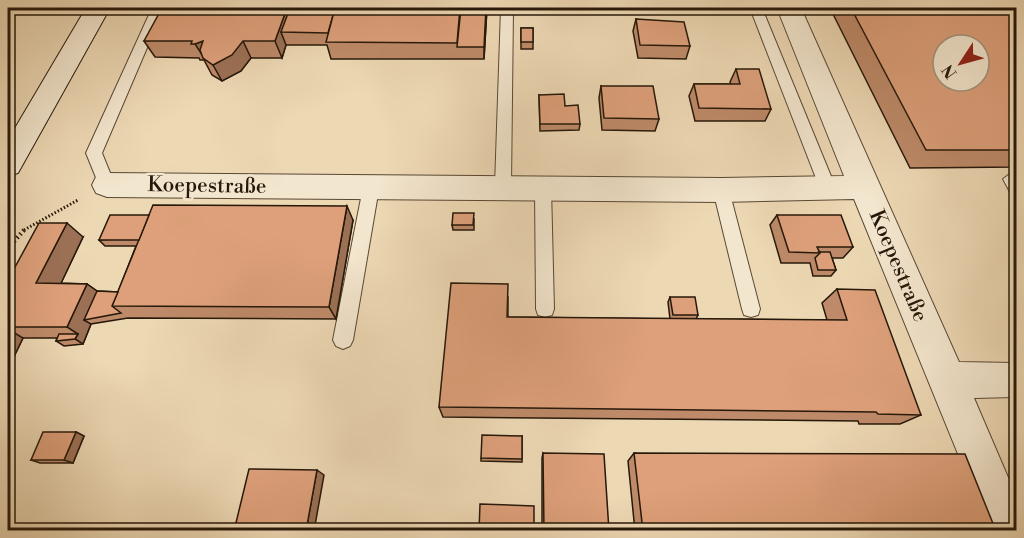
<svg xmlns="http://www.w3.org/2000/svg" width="1024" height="538" viewBox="0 0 1024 538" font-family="'Libre Bodoni',serif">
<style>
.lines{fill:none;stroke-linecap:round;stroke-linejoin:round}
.lane-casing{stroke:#584834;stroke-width:2}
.street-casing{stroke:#584834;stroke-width:2}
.secondary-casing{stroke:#26180a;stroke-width:2}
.path-far1{stroke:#26180a;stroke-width:3;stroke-dasharray:1.5 2;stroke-linecap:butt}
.path{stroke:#26180a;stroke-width:4.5;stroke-dasharray:1.5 3;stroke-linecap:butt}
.lane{fill:#f3e6ce;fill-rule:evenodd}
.street{fill:#f3e6ce;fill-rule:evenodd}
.secondary{fill:#f3e6ce;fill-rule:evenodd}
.wall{fill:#be8a69;stroke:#26180a;stroke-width:1.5}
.shaded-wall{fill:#9b7055;stroke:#26180a;stroke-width:1.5}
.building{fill:#dda07a;stroke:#26180a;stroke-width:1.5;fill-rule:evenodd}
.labels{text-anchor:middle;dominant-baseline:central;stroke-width:5;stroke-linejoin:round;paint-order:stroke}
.street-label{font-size:21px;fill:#26180a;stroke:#f3e6ce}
</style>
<rect width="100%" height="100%" fill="#edd8b4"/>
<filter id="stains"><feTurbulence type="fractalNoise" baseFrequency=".00333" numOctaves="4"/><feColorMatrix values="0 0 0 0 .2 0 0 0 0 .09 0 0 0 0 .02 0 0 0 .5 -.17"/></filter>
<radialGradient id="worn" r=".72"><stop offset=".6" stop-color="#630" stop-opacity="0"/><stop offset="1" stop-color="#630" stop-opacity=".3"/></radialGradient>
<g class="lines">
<defs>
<g id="lane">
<path d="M152,8H164L102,153L115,185L107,191L101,190L86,153Z"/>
<path d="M501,8H513L511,186L503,192L495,186Z"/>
<path d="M750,8H762L835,186L833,191L827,192L819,186Z"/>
<path d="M1011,173L1016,174V193L1010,192L1003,179Z"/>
<path d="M371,182L379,188L353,340L350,346L343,349L336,346L333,340L363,188Z"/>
<path d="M543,182L551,188L554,309L552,315L545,317L538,315L536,309L535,188Z"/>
<path d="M721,184L727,185L729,190L760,309L758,315L751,317L744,315L742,309L713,190L715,185Z"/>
</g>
<path id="street" d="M777,8H801L959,362L1016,363V397L974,398L1016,496V530H989L854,199L721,202L107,197L96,193L92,185L96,177L107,173L721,178L844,176Z"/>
<path id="secondary" d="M86,8H110L18,173L8,176V140Z"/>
</defs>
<use href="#lane" class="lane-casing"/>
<use href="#street" class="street-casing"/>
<use href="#secondary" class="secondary-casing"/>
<path class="path-far1" d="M24,230L78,200"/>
<path class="path" d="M8,248L25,229"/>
<use href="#lane" class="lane"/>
<use href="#street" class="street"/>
<use href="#secondary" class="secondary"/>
</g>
<g class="wall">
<path d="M487,8L484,59H331L327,45H286L282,58H251L241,71L222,81L212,75L204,60H200L199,58L155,57L144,41Z"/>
<path d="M830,8H1016L1017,167L910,168Z"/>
<path d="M636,19L690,46L686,59L638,58L633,31Z"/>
<rect x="521" y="28" width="12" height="21"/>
<path d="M736,69L771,109L765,121H695L689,96L694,84H731L730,82Z"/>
<path d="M601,86L659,119L655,131L602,130L599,98Z"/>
<path d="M539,95L565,106L580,124L579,130L540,131Z"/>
<path d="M777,215L853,247L843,258H832L836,270L831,276H813L810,263H781L770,225Z"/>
<path d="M474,219V230H453L452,225Z"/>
<path d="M353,220L336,319L128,318L91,324L83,344L64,346L56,341L57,338H23L8,369V280L83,237L61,283L87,284L97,291L118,292L136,246H105L99,240Z"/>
<path d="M837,289L921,415L900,424H859L858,421L443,417L439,407L508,298V317L670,319L668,302L670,297L698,315L696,319L827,320L822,303Z"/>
<path d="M76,432L84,436L73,463H40L31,460Z"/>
<path d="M522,436V462L481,461V458Z"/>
<path d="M543,453L609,531H542V458Z"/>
<path d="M634,453L996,531H635L628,461Z"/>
</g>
<g class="shaded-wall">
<path d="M287,8H299L281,32L286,45L282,58L275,41Z"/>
<path d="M486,8H487L484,59V47Z"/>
<path d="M203,41L204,58L195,44Z"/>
<path d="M243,41L251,58L241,71L222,81L213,65Z"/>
<path d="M347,206L353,220L336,319L329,307Z"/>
<path d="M67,223L83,237L55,296L36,283Z"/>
<path d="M87,284L104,296L84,320L91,324L83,344L75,339L78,334L67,327Z"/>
<path d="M8,329L23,338L8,369Z"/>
<path d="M76,432L84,436L73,463L64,460Z"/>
<path d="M317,470L324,475L314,531H306Z"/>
</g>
<g class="building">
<path d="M162,8H287L275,41H243L232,55L213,65L203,58L200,50L203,41L195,44H191L192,41H144Z"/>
<path d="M290,8H335L328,33L281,32Z"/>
<path d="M335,8H460L457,43L326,42Z"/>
<path d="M461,8H486L484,47H457Z"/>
<path d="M851,8H1016L1017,150H926ZM943,45H979V81H943Z"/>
<path d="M636,19L684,22L690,46L640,45Z"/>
<rect x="521" y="28" width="12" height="14"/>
<path d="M736,69H759L771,109L699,108L694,84H740Z"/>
<path d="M601,86H653L659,119L604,118Z"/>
<path d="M564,94L565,106L578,105L580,124H540L539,95Z"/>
<path d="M153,205L347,206L329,307L112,306Z"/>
<path d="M453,213H474L473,225H452Z"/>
<path d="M110,215H149L139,240H99Z"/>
<path d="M777,215H841L853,247H817L820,253L789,252Z"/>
<path d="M39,223H67L36,283L87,284L67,327H8V280Z"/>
<path d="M819,252H830L836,270H818L815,258L820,253Z"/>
<path d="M451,283L508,284L507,317L847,320L837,289L875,290L921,415L878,414L876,412L439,407Z"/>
<path d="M97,291L118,292L112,306L121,313L84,320Z"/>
<path d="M670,297H695L698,315H673Z"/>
<path d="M59,334H78L75,339L56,341Z"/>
<path d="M43,432H76L64,460H31Z"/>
<path d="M482,435L522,436V459L481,458Z"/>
<path d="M543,453L604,454L609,531H544Z"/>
<path d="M634,453L965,454L996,531H643Z"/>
<path d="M249,469L317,470L306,531H234Z"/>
<path d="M480,504L534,506V531H479Z"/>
</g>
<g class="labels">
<g class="street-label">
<text transform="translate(207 186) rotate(1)">Koepestraße</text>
<text transform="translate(898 266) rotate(67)">Koepestraße</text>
</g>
</g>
<rect width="1024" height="538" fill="none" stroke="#edd8b4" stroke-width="30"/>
<rect x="9" y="9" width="1006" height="520" fill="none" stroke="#26180a" stroke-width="3"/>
<rect x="15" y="15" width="994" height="508" fill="none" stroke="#26180a" stroke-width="1.5"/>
<g transform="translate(961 63) rotate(234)"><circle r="28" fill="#f3e6ce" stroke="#a19480" stroke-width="1.5"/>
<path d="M0-4.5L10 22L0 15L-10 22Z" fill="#8f2418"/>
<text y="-9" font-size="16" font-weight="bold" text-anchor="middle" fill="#26180a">N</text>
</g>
<rect width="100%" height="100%" filter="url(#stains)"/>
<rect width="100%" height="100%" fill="url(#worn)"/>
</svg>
